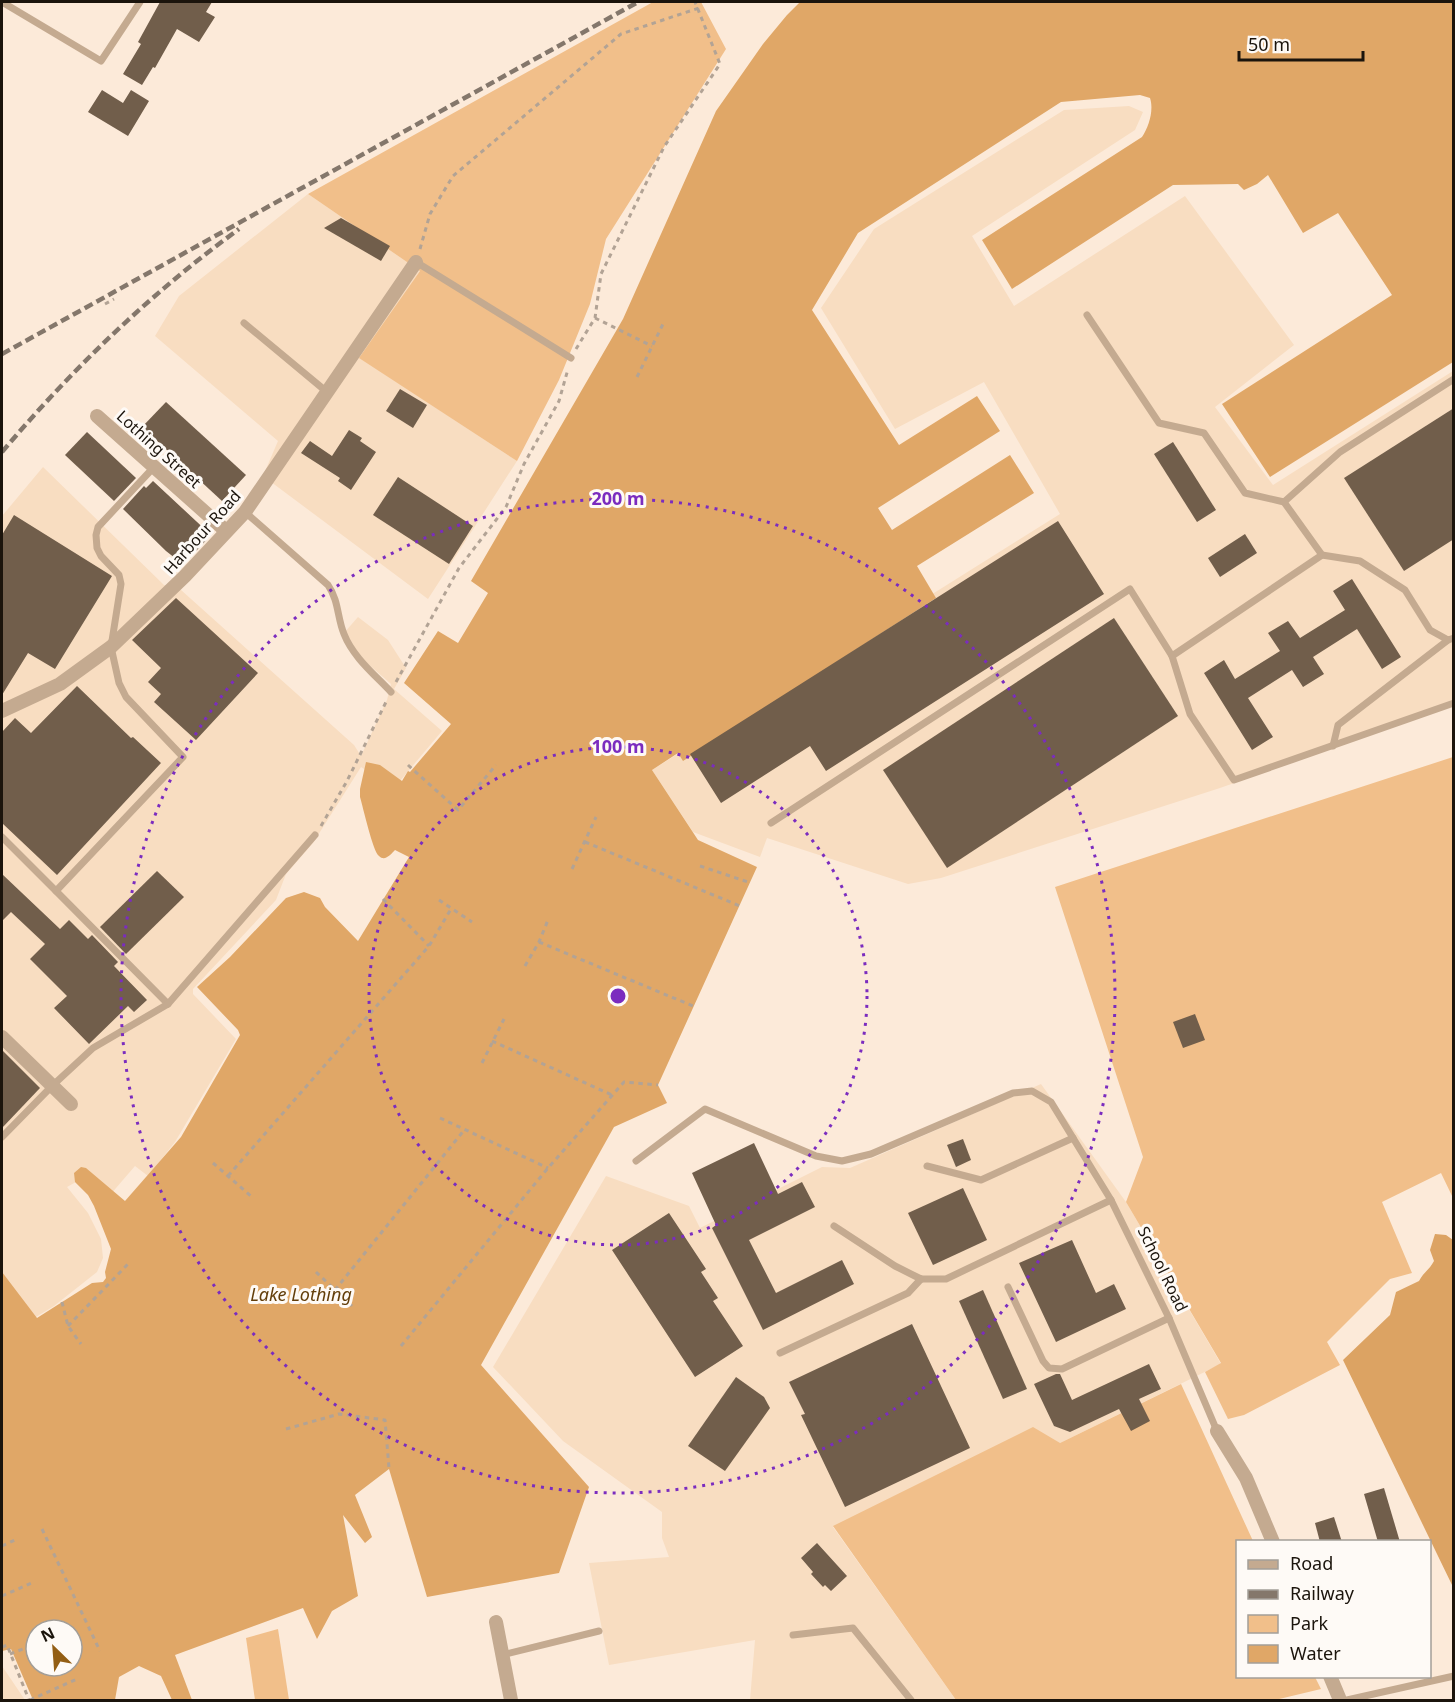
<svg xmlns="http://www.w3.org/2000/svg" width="1455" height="1702" viewBox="0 0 1455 1702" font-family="'Noto Sans',sans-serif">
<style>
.built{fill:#f8ddc1}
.green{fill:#f1bf8a}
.forest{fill:#dca363}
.water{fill:#e0a767;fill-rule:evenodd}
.building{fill:#715e4b}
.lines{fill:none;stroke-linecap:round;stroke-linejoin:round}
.path{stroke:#b2a395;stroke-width:3;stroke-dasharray:4.5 4.5;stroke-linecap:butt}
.lane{stroke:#c4aa90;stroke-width:7}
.street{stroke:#c4aa90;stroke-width:14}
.rail{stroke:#84776b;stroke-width:4.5;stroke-dasharray:9 4.5;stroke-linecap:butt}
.ring{fill:none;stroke:#7b2cbf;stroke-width:3;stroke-dasharray:3 6}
.labels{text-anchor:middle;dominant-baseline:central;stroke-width:6;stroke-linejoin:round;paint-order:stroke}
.street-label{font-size:16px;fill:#1b140c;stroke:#fefaf6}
.water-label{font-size:18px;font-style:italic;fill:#633e0a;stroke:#fefaf6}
.centre{fill:#7b2cbf;stroke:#fefaf6;stroke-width:3}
.ring-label{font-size:18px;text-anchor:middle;font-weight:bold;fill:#7b2cbf;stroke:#fefaf6;stroke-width:6;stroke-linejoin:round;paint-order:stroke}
</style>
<rect width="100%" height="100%" fill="#fcead9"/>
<g class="built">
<path d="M1129,106L1143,112L1135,130L972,236L1014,306L1185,196L1294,345L1215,407L1273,485L1453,371V706L1220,788L941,878L908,884L767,838L760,857L693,832L652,770L1060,514L984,382L895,429L821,308L874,229L1064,110Z"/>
<path d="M308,194L420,271L360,358L517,461L428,599L263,476L278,441L155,336L179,296Z"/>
<path d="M43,467L164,585L181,590L354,745L361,756L387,700L391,684L351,649L344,633L358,617L388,640L406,668L394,689L442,731L394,788L361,767L313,843L286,874L276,900L193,989V994L236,1039L175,1142L148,1176L135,1166L110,1195L85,1177L67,1187L88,1213L101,1239L103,1258L97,1272L54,1306L31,1320L2,1282V516Z"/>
<path d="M1041,1084L1126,1202L1221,1364L1060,1443L833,1527L956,1700H750L755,1640L609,1665L589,1563L669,1557L662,1538V1512L563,1441L493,1367L606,1176L689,1206L700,1228L822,1167L850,1168Z"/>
<path d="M2,1666L25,1700H26H2Z"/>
</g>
<g class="green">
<path d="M653,2H701L726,49L606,239L590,304L559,380L517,461L359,358L420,271L308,194Z"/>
<path d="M1453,757V1198L1441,1173L1382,1202L1412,1273L1390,1279L1327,1342L1340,1365L1244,1415L1228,1419L1205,1372L1221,1363L1126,1202L1143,1157L1055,887Z"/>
<path d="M1181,1384L1253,1541L1238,1542V1676L1315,1677L1321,1689L1275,1700H956L833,1526L1033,1427L1060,1443Z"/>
<path d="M278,1629L289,1700H255L246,1638Z"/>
</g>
<path class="forest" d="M1435,1234L1446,1235L1453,1240V1587L1343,1360L1390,1315L1396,1292L1419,1281C1423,1273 1430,1269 1434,1261L1430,1250Z"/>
<path class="water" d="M800,2H1453V362L1270,477L1222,404L1392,295L1338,213L1303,233L1268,175L1257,184L1244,190L1238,184L1173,185L1012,289L982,240L1142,137C1149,127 1154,110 1150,98L1140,95L1061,102L858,233L812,310L899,445L977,396L1000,431L878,508L892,530L1010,455L1034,493L917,566L936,598L683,761L678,753L652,770L698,840L757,867L658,1085L667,1103L614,1127L481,1365L589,1487L559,1573L427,1597L389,1469L355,1495L372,1537L365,1543L343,1515L358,1596L332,1611L317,1639L303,1608L175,1655L192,1700H172L161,1676L139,1666L119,1677L115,1700H33L11,1649L2,1651V1272L37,1318L92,1283L103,1282L106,1278L105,1272L111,1249L94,1206L88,1195L75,1182L74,1173L81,1167L86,1168L125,1201L181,1137L240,1035L238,1030L197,987L230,957L286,898L304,892L320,898L325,907L358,941L409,857L395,850C391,854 385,862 379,856C373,852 363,807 360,797V789L366,762L380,765L402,781L408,771L410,772L451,724L404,683L438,631L458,643L488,593L471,581L623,319L716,111L763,44L787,15ZM36,1630H72V1666H36Z"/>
<g class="building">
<path d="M160,2H212L206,12L215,17L199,42L177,29L155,68L153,67L142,85L123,74L141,44L138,42Z"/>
<path d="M102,90L123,103L131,90L149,101L128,136L88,112Z"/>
<path d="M341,218L390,246L381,261L324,228Z"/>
<path d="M400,389L427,405L413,428L386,411Z"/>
<path d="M166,402L246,475L222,501L142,427Z"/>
<path d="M1454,408V539L1404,571L1344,478Z"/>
<path d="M349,430L362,438L360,441L376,452L351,490L338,481L340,478L301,453L310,441L332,456Z"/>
<path d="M87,432L136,478L114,501L65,455Z"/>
<path d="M1173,442L1216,510L1197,522L1154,454Z"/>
<path d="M398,477L473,526L449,564L373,515Z"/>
<path d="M153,481L211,535L196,551L195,550L190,554L189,553L180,562L166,551L123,509L144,486L146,488Z"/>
<path d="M14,515L112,576L55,669L28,653L2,695V535Z"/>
<path d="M1058,521L1104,594L826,771L810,746L721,803L690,754Z"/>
<path d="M1245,534L1257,553L1220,577L1208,558Z"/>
<path d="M1352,579L1401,657L1382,669L1357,629L1313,657L1324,674L1303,687L1292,670L1248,698L1273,737L1252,750L1204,673L1224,660L1235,679L1280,651L1268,633L1288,621L1300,638L1345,610L1333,591Z"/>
<path d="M176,598L258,673L196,740L154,702L161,694L148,682L161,668L132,640Z"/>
<path d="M1114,618L1178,716L947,868L883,770Z"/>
<path d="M77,686L131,738L133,737L161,763L57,875L2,823V732L15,718L31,733Z"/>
<path d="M157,871L184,897L126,954L100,927Z"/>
<path d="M2,874L60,929L69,920L88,939L92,935L118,962L114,966L147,1000L134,1012L128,1006L89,1044L54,1008L67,996L30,959L45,944L11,912L2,921Z"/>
<path d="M1195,1014L1205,1040L1183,1048L1173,1022Z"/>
<path d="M2,1050L40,1088L2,1128Z"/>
<path d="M963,1139L971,1160L956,1167L947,1145Z"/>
<path d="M754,1143L778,1194L802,1182L815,1207L749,1240L776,1293L842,1260L854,1284L763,1330L712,1228L716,1225L692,1173Z"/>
<path d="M963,1188L987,1240L933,1265L908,1213Z"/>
<path d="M669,1213L706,1269L701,1272L718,1298L713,1301L743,1346L695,1377L612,1250Z"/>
<path d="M1072,1240L1096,1293L1114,1284L1126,1309L1056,1342L1019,1263Z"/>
<path d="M983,1290L1027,1389L1003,1399L959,1301Z"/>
<path d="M912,1324L970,1448L845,1507L801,1415L805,1414L789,1382Z"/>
<path d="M1149,1364L1161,1389L1139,1399L1150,1421L1131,1431L1119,1409L1070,1432L1054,1426L1034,1384L1056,1374H1060L1072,1400Z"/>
<path d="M736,1377L764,1397L770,1408L725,1471L688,1446Z"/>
<path d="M1384,1488L1400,1542H1378L1364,1494Z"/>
<path d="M1334,1517L1342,1542H1320L1315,1523Z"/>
<path d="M817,1543L847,1576L831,1591L825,1585L823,1587L811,1574L813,1572L801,1558Z"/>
</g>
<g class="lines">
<g class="path">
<path d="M420,249L430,214L453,176L621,34L699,8"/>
<path d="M105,304L114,299"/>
<path d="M595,318L652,346"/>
<path d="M576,349L595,318L601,274L664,147L720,64L695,2"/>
<path d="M637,377L663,324"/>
<path d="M396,682L459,568L506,507L524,464L559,401L568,369"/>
<path d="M408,765L458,810L496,765"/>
<path d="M321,826L347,781L386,702"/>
<path d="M585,842L740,906"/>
<path d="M700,866L751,883"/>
<path d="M572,869L596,817"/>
<path d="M383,899L429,946"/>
<path d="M439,900L472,922"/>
<path d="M539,942L693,1006"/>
<path d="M525,966L539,942L548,920"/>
<path d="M492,1041L612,1095"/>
<path d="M482,1063L504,1019"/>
<path d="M440,1118L548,1168"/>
<path d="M213,1163L252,1197"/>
<path d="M228,1176L429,946L451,909"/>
<path d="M316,1272L352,1306"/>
<path d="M335,1290L465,1129"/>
<path d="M62,1302L68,1326L81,1344"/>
<path d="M68,1326L129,1263"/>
<path d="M401,1346L548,1168L624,1082L658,1085"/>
<path d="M286,1429L339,1414L385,1420L389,1468"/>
<path d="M42,1529L100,1651"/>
<path d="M2,1546L17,1539"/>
<path d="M2,1596L34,1582"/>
<path d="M2,1647L7,1645L29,1700"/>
<path d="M10,1654L36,1644"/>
<path d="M30,1700L77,1679"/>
</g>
<g class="lane">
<path d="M2,2L101,61L140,2"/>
<path d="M416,262L571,358"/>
<path d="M1087,315L1159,423L1204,433L1245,493L1284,502L1322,555L1360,561L1405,590L1430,630L1448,640L1454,638"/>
<path d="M244,323L327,392"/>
<path d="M1284,502L1340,452L1454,379"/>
<path d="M245,512L328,585C339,601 337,617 344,634C353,657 374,674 391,692"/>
<path d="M1172,656L1190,714L1234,780L1454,703"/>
<path d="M1333,746L1338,725L1448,640"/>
<path d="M771,823L1130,589L1172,656L1322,555"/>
<path d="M2,837L56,891L183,757L126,697L119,683L111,647L121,584L119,575L101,556L97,548L96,535L98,527L154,467"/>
<path d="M56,891L168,1004"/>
<path d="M2,1137L52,1086L93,1048L168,1004L315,835"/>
<path d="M636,1161L705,1109L816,1156L842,1161L871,1154L1013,1093L1032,1091L1051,1102L1111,1200"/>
<path d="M927,1166L981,1180L1073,1138"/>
<path d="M834,1226L895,1266L921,1279H946L1111,1200L1169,1318L1217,1431"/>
<path d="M1008,1287L1043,1361L1049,1368L1062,1369L1169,1318"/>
<path d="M780,1353L908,1293L921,1279"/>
<path d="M793,1635L853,1628L911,1700"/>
<path d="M502,1655L599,1631"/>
<path d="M1347,1700L1454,1676"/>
</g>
<g class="street">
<path d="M97,416L226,531"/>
<path d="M2,711L60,684L111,647L185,576L245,512L416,262"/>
<path d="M2,1037L71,1104"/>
<path d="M1217,1431L1246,1478L1273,1542"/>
<path d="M496,1622L511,1700"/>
<path d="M1330,1676L1340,1700"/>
</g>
<g class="rail">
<path d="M2,354L638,2"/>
<path d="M2,452C72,369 151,293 239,229"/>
</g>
</g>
<g class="ring">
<circle cx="618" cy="996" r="249"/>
<circle cx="618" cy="996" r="497"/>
</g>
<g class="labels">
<g class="street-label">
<text transform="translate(159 449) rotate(42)">Lothing Street</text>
<text transform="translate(202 532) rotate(-48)">Harbour Road</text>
<text transform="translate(1163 1269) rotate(64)">School Road</text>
</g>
<g class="water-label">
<text x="301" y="1294">Lake Lothing</text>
</g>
</g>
<circle cx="618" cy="996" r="9" class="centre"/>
<g class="ring-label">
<text x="618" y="505">200 m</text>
<text x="618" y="753">100 m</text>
</g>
<rect width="1455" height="1702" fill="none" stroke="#1b140c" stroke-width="6"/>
<rect x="1236" y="1540" width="195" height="138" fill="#fefaf6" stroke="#a39e98" stroke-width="1.5"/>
<rect x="1248" y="1560" width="30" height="9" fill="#c4aa90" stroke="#a39e98" stroke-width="1.5"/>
<text x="1290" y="1570" font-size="18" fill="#1b140c">Road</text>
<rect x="1248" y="1590" width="30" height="9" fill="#84776b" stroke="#a39e98" stroke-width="1.5"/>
<text x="1290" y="1600" font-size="18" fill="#1b140c">Railway</text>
<rect x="1248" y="1615" width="30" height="18" fill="#f1bf8a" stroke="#a39e98" stroke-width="1.5"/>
<text x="1290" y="1630" font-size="18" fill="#1b140c">Park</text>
<rect x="1248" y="1645" width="30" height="18" fill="#e0a767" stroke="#a39e98" stroke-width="1.5"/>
<text x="1290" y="1660" font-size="18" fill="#1b140c">Water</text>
<g transform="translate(54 1648) rotate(335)"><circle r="28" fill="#fefaf6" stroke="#a39e98" stroke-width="1.5"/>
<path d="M0-4.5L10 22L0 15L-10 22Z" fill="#935e14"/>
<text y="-9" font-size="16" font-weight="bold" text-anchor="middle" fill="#1b140c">N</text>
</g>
<path d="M1239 51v9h124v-9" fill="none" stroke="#1b140c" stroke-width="3"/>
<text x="1248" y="51" font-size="18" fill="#1b140c" stroke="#fefaf6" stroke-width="4.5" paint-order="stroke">50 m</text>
</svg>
